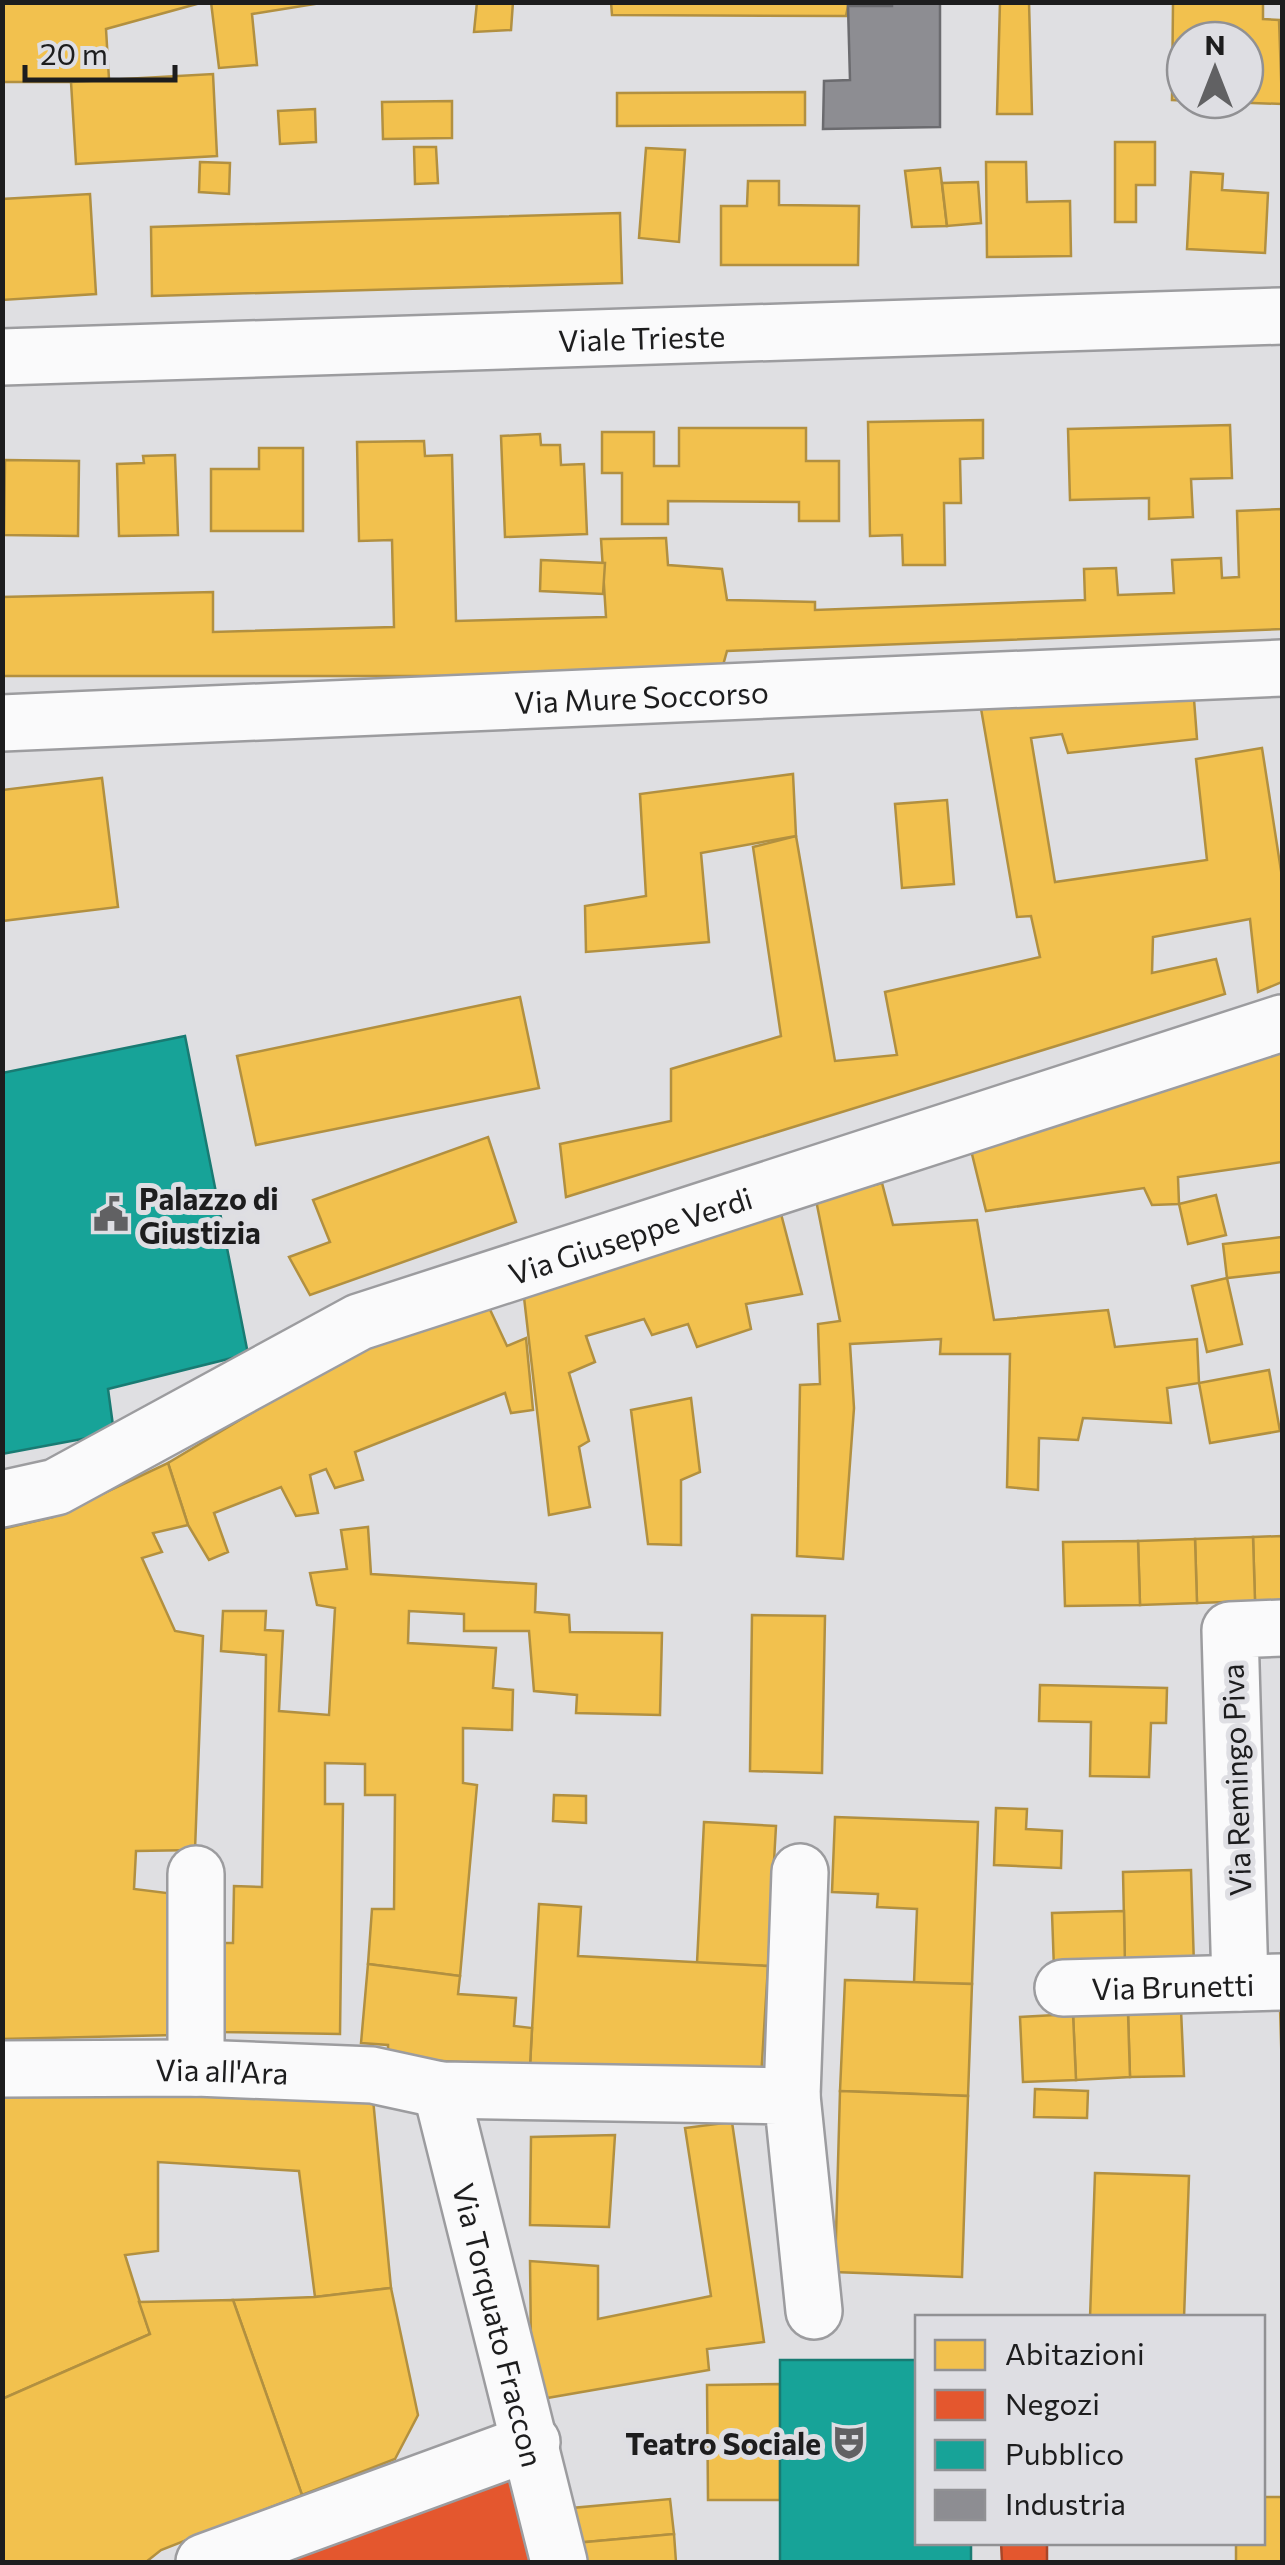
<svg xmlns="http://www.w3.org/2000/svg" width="1285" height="2565" viewBox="0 0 1285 2565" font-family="Commissioner,sans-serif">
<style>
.homes{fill:#f2c14e;stroke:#b29040;stroke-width:2.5;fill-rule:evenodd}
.shops{fill:#e4572e;stroke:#a84629;stroke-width:2.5}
.public{fill:#17a398;stroke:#197b73;stroke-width:2.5}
.industry{fill:#8d8d92;stroke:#6b6b6f;stroke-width:2.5}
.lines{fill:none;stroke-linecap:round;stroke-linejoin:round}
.minor-casing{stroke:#9c9c9f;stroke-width:60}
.minor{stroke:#fafafb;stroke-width:55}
.labels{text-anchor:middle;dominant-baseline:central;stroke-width:10;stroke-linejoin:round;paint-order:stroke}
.street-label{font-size:30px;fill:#1d1d1e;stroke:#dedee3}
.poi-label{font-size:30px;font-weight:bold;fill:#1d1d1e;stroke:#dedee3;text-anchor:start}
</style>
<rect width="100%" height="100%" fill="#dfdfe2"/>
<g class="homes">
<path d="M2,2H204L106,29L109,79L71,82H2Z"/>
<path d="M211,2H327L252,14L257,65L219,68Z"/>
<path d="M477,2H513L511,30L474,32Z"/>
<path d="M611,2H892V6H848L846,16L612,15Z"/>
<path d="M1000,2H1029L1032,114H997Z"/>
<path d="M1159,2H1263V19L1279,20L1282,104L1172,100L1173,3ZM1185,40H1245V100H1185Z"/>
<path d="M213,74L217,156L76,164L71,82Z"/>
<path d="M805,92V125L617,126V93Z"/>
<path d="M452,101V138L383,139L382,102Z"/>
<path d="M315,109L316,142L280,144L278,111Z"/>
<path d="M1115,142H1155V185H1136V222H1115Z"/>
<path d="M414,147H436L438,183L415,184Z"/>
<path d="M646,148L685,150L679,242L639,238Z"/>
<path d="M200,162L230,163L229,194L199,192Z"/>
<path d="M986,162H1026L1027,202L1070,201L1071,256L987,257Z"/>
<path d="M940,168L947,226L912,227L905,171Z"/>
<path d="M1191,172L1223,174L1222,190L1268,193L1265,253L1187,249Z"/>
<path d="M748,181H779V205L859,206L858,265H721V206H747Z"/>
<path d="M978,182L981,223L947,226L942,183Z"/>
<path d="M90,194L96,294L2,300V199Z"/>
<path d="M620,213L622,283L152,296L151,227Z"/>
<path d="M983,420V458L960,459L961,503H944L945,565H903L902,535L870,536L868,422Z"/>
<path d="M1230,425L1232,478L1191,479L1193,517L1149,519V498L1070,500L1068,429Z"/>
<path d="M679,428H806V461H839V521H799V502L668,501V524H622V473H602V432H654V466H679Z"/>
<path d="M540,434L541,445H560L561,465L584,464L587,534L505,537L501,436Z"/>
<path d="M424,441L425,456L452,455L456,621L606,617L601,539L666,538L668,565L722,569L727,600L815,602V610L1085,600L1084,569L1116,568L1118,595L1174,593L1172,560L1221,558L1222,578L1239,577L1237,511L1282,509V629L727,651L720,676H2V597L213,592V632L394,627L392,540L359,541L357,442Z"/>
<path d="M259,448H303V531H211V469H259Z"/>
<path d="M175,455L178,535L119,536L117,464L144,463L143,456Z"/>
<path d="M5,460L79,461L78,536L4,535Z"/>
<path d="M541,560L605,563L603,594L540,591Z"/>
<path d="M1193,686L1197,739L1068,753L1062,734L1031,738L1055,882L1207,860L1196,759L1262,748L1282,877V982L1258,992L1250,919L1153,937L1152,973L1216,959L1225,994L566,1197L560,1144L671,1121V1069L781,1036L753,847L796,836L835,1061L897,1055L885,992L1040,957L1031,916L1017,917L979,697Z"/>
<path d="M793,774L796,836L701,853L709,942L586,952L585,906L646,896L640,794Z"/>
<path d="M102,778L118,907L2,921V790Z"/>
<path d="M947,800L954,884L902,888L895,804Z"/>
<path d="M520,997L539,1088L256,1145L237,1056Z"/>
<path d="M1282,1047V1162L1178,1177L1179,1204L1152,1205L1144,1188L986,1211L971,1150Z"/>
<path d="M488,1137L516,1222L310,1295L289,1257L330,1242L313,1200Z"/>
<path d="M882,1183L893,1225L977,1220L994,1320L1108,1310L1115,1347L1197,1339L1199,1383L1167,1388L1171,1423L1083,1418L1078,1440L1039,1438L1038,1490L1007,1487L1010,1354H940L941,1339L850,1344L854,1408L843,1559L797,1556L800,1385L820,1384L818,1324L840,1321L816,1200Z"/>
<path d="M1216,1195L1226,1235L1188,1244L1179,1204Z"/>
<path d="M780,1210L802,1294L746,1304L751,1329L697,1347L688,1324L652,1335L644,1319L586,1336L595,1362L569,1373L589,1441L579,1447L590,1507L549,1515L522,1280Z"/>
<path d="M1282,1237V1272L1227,1278L1223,1244Z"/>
<path d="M1227,1278L1242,1344L1207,1352L1192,1286Z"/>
<path d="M486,1301L507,1346L526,1338L533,1410L511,1413L505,1393L355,1452L363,1480L335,1488L326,1469L310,1475L318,1513L296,1516L281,1487L214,1513L228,1552L209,1560L188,1525L168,1463L375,1339Z"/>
<path d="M1269,1370L1280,1431L1210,1443L1199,1383Z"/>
<path d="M691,1398L700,1472L681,1480V1545L648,1544L631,1410Z"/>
<path d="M168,1463L188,1525L153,1533L162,1552L142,1558L175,1631L203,1636L195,1850L136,1851L134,1889L175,1894L174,2035L2,2039V1529L53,1517Z"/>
<path d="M368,1527L371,1574L536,1584L535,1612L569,1615L570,1632L662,1633L660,1715L576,1713L577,1695L534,1691L529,1631H464V1614L409,1611L408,1643L496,1648L493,1688L513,1690L512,1730L463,1728V1783L477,1785L460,1976L368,1964L372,1909H394L395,1795H365V1764L325,1763V1804H343L340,2034L220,2032L222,1943H233L234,1886L262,1887L266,1655L221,1651L223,1611H266L265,1630L283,1631L279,1711L329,1715L335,1608L317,1605L310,1573L347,1569L341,1530Z"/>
<path d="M1282,1536V1601H1255L1253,1537Z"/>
<path d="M1253,1537L1255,1601L1197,1603L1195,1539Z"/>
<path d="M1195,1539L1197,1603L1140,1605L1138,1541Z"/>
<path d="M1138,1541L1140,1605L1065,1606L1063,1542Z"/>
<path d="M752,1615L825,1616L822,1773L750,1771Z"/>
<path d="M1040,1685L1167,1688L1166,1723H1151L1149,1777L1090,1776L1091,1722L1039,1721Z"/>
<path d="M554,1795L586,1796V1823L553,1821Z"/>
<path d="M996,1808L1027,1809L1026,1829L1062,1831L1061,1868L994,1865Z"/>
<path d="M835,1817L978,1822L972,1984L914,1983L917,1909L877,1907L878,1894L832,1892Z"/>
<path d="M704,1822L776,1826L768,1966L697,1963Z"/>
<path d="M1191,1870L1194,1966L1125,1968L1123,1872Z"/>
<path d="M539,1904L581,1907L578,1956L768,1966L761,2078L530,2066Z"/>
<path d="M1124,1911L1125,1968L1054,1969L1052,1913Z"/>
<path d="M368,1964L460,1976L458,1994L516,1998L514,2026L532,2028L530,2066L388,2058V2045L361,2043Z"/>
<path d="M845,1980L972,1984L968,2096L840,2091Z"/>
<path d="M1280,2007H1282V2074Z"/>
<path d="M1181,2010L1184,2076L1130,2077L1128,2013Z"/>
<path d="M1128,2013L1130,2077L1076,2080L1073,2014Z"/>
<path d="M1073,2014L1076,2080L1023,2082L1020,2017Z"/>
<path d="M2,2089L373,2099L391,2288L315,2297L299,2171L158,2162V2251L125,2255L150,2334L2,2399Z"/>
<path d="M1035,2089L1088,2091L1087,2118L1034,2117Z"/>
<path d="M840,2091L968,2096L962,2277L835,2272Z"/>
<path d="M732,2122L764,2342L707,2349L709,2370L547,2398L531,2345L530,2261L598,2266V2319L711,2296L685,2128Z"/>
<path d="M615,2135L609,2227L530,2225L531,2137Z"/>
<path d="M1095,2173L1189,2176L1184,2318H1090Z"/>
<path d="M391,2288L418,2415L395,2459L302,2495L233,2300L315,2297Z"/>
<path d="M233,2300L302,2495L161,2550L146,2562H2V2399L150,2334L139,2302Z"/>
<path d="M780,2384V2500H708L707,2385Z"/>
<path d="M1262,2497H1282V2562H1236V2542H1262Z"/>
<path d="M670,2499L674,2534L575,2543L572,2508Z"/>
<path d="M674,2534L676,2562H574L575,2543Z"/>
</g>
<g class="shops">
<path d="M524,2475L547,2562H255H257Z"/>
<path d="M1001,2542H1047V2562H1002Z"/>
</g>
<g class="public">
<path d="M185,1036L248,1354L108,1389L114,1433L2,1454V1073Z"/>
<path d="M780,2360H918V2542H971V2562H780Z"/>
</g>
<path class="industry" d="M892,2H940V127L823,129L824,81L850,80L848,6H892Z"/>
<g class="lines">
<defs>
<g id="minor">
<path id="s1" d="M2,357L1282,316"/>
<path id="s2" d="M2,723L1282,668"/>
<path id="s3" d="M2,1499L56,1487L359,1322L1282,1023"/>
<path d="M196,1874V2068"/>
<path d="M1240,1983L1230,1630L1282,1628"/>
<path id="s4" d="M1063,1988L1282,1982"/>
<path id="s5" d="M2,2069L196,2068L372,2075L441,2090L792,2096L814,2311"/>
<path id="s6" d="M441,2090L559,2562"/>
<path d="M792,2096L800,1872"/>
<path d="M204,2562L532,2442"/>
</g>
</defs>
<use href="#minor" class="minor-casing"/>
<use href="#minor" class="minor"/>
</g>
<defs>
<symbol id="civic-bare" viewBox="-9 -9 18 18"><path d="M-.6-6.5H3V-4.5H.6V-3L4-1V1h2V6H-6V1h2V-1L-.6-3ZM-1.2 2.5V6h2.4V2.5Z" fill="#616163" stroke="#dedee3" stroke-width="2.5" paint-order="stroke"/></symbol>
<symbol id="theatre-bare" viewBox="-9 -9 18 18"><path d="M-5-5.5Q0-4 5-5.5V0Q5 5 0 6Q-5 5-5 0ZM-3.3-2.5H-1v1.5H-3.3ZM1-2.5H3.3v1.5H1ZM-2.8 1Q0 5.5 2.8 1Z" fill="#616163" stroke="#dedee3" stroke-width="2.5" paint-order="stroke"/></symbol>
</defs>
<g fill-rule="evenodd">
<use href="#civic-bare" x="86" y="1189" width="50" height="50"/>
<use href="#theatre-bare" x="824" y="2417" width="50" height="50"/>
</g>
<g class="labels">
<g class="street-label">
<text stroke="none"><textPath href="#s1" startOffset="640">Viale Trieste</textPath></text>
<text stroke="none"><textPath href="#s2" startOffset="640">Via Mure Soccorso</textPath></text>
<text stroke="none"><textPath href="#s3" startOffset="685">Via Giuseppe Verdi</textPath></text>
<text transform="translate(1235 1780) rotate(-92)">Via Remingo Piva</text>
<text stroke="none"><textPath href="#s4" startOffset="110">Via Brunetti</textPath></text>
<text stroke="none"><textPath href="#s5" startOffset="220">Via all'Ara</textPath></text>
<text stroke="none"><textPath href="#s6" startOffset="242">Via Torquato Fraccon</textPath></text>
</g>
<g class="poi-label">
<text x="139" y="1197">Palazzo di<tspan x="139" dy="34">Giustizia</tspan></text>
<text x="821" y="2442" text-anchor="end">Teatro Sociale</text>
</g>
</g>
<rect width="1285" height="2565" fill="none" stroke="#1d1d1e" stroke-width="10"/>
<rect x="915" y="2315" width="350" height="230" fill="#dedee3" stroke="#919194" stroke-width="2.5"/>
<rect x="935" y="2340" width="50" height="30" fill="#f2c14e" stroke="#919194" stroke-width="2.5"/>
<text x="1005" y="2365" font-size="30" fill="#1d1d1e">Abitazioni</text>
<rect x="935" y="2390" width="50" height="30" fill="#e4572e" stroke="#919194" stroke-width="2.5"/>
<text x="1005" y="2415" font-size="30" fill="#1d1d1e">Negozi</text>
<rect x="935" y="2440" width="50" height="30" fill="#17a398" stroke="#919194" stroke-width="2.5"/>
<text x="1005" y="2465" font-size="30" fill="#1d1d1e">Pubblico</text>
<rect x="935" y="2490" width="50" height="30" fill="#8d8d92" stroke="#919194" stroke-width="2.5"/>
<text x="1005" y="2515" font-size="30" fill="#1d1d1e">Industria</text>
<g transform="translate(1215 70)"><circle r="48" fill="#dedee3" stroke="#919194" stroke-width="2.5"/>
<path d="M0-8L18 38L0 25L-18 38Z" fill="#616163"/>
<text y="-15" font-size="28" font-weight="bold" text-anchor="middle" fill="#1d1d1e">N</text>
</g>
<path d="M25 65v15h150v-15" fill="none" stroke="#1d1d1e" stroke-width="5"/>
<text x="40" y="65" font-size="30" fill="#1d1d1e" stroke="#dedee3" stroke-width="8" paint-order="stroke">20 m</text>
</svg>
